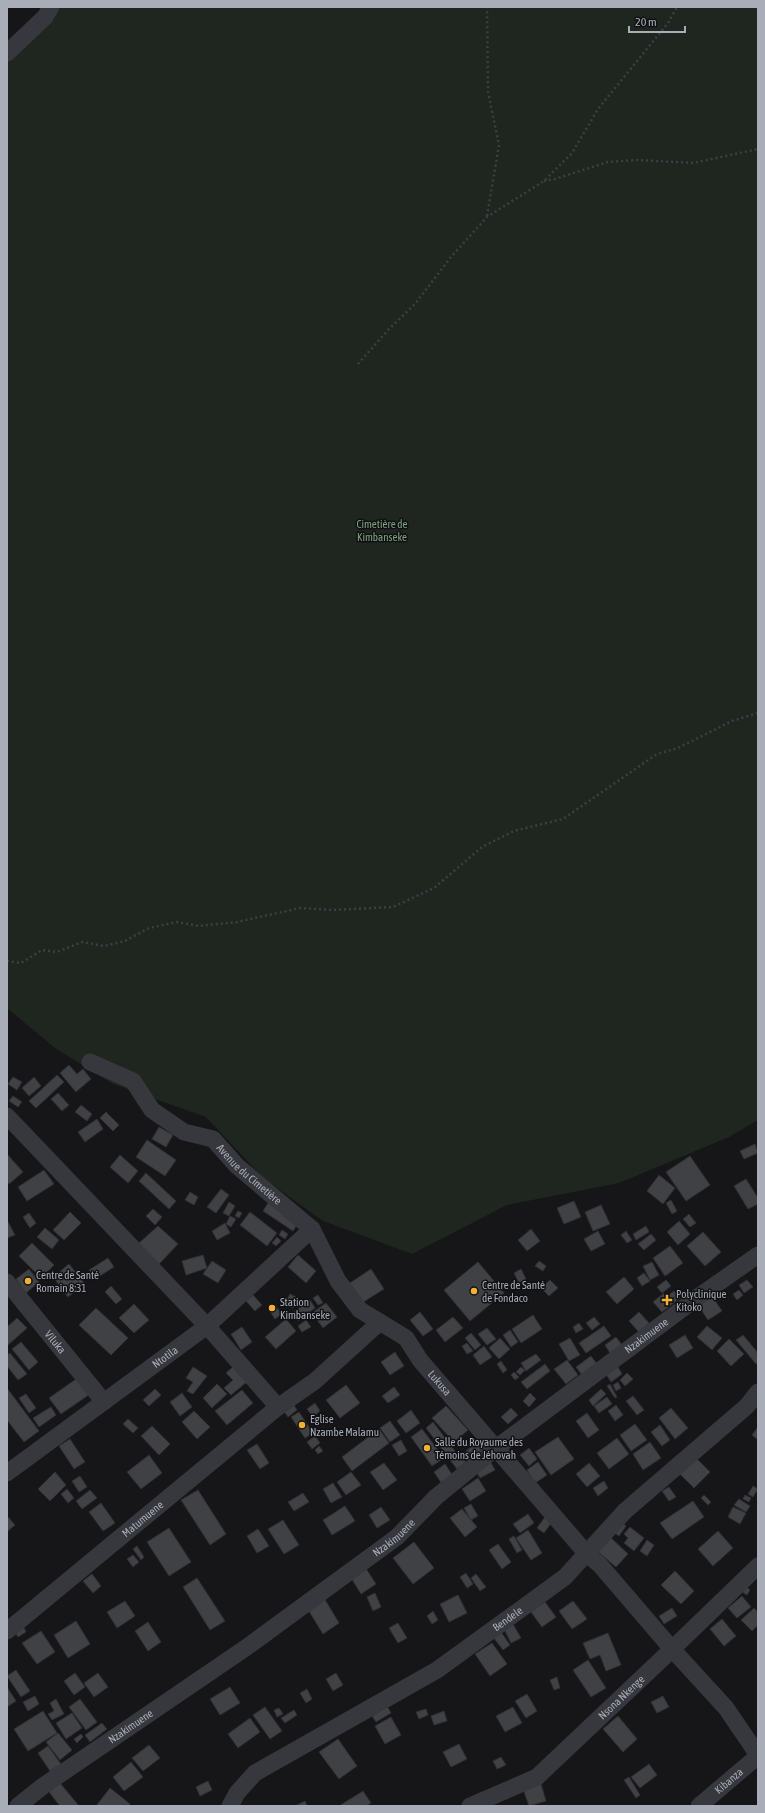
<svg xmlns="http://www.w3.org/2000/svg" width="765" height="1813" viewBox="0 0 765 1813" font-family="'Asap Condensed',sans-serif">
<style>
.green{fill:#1e261f}
.building{fill:#404145;stroke:#303034}
.lines{fill:none;stroke-linecap:round;stroke-linejoin:round}
.path{stroke:#3d3f44;stroke-width:2.5;stroke-dasharray:2 3;stroke-linecap:butt}
.minor{stroke:#37383d;stroke-width:17}
.poi-dot{fill:#f2b134;stroke:#111113;stroke-width:1.5}
.labels{text-anchor:middle;dominant-baseline:central;stroke-width:3;stroke-linejoin:round;paint-order:stroke}
.park-label{font-size:11px;fill:#7fa381;stroke:#111113}
.street-label{font-size:11px;fill:#a8adb8;stroke:#111113}
.poi-label{font-size:11px;fill:#a8adb8;stroke:#111113;text-anchor:start}
</style>
<rect width="100%" height="100%" fill="#161618"/>
<path class="green" d="M51,7H758V1120L729,1137L619,1183L507,1205L412,1254L323,1221L263,1178L206,1117L113,1084L55,1048L7,1008V53Z"/>
<g class="building">
<path d="M69,1065L77,1074L83,1069L91,1079L76,1092L60,1073Z"/>
<path d="M57,1075L64,1082L36,1108L29,1101Z"/>
<path d="M13,1077L22,1082L17,1090L8,1084Z"/>
<path d="M34,1077L41,1086L29,1096L22,1088Z"/>
<path d="M58,1093L69,1105L62,1111L51,1099Z"/>
<path d="M13,1096L22,1102L18,1107L9,1101Z"/>
<path d="M81,1105L92,1114L87,1121L75,1112Z"/>
<path d="M106,1112L119,1125L113,1131L100,1118Z"/>
<path d="M97,1119L103,1129L85,1142L78,1132Z"/>
<path d="M159,1127L173,1135L166,1147L152,1139Z"/>
<path d="M147,1140L176,1160L165,1176L136,1157Z"/>
<path d="M755,1144L758,1153L744,1159L740,1151Z"/>
<path d="M7,1154L23,1172L9,1184L7,1181Z"/>
<path d="M120,1155L138,1171L128,1183L110,1167Z"/>
<path d="M690,1156L710,1185L686,1201L666,1172Z"/>
<path d="M44,1170L54,1184L27,1201L18,1187Z"/>
<path d="M146,1173L176,1201L169,1209L139,1181Z"/>
<path d="M659,1175L675,1188L663,1204L647,1191Z"/>
<path d="M746,1179L758,1198V1204L748,1209L734,1186Z"/>
<path d="M221,1189L229,1195L216,1213L207,1207Z"/>
<path d="M190,1192L198,1197L194,1205L185,1200Z"/>
<path d="M671,1200L677,1211L672,1214L666,1203Z"/>
<path d="M574,1201L581,1217L564,1224L557,1208Z"/>
<path d="M229,1202L235,1206L229,1216L223,1213Z"/>
<path d="M268,1203L298,1223L293,1231L263,1211Z"/>
<path d="M601,1205L610,1224L593,1231L585,1212Z"/>
<path d="M153,1209L162,1217L155,1225L146,1216Z"/>
<path d="M238,1211L242,1213L239,1218L235,1216Z"/>
<path d="M70,1212L81,1223L64,1240L53,1230Z"/>
<path d="M250,1212L277,1233L267,1246L240,1225Z"/>
<path d="M29,1213L36,1223L30,1228L23,1217Z"/>
<path d="M689,1214L696,1223L690,1227L683,1219Z"/>
<path d="M230,1216L236,1219L231,1227L226,1224Z"/>
<path d="M7,1220L15,1235L7,1238Z"/>
<path d="M679,1221L690,1234L678,1245L667,1232Z"/>
<path d="M225,1223L230,1233L217,1240L212,1231Z"/>
<path d="M158,1226L178,1244L159,1264L138,1244Z"/>
<path d="M646,1226L649,1232L636,1240L633,1234Z"/>
<path d="M45,1228L59,1240L52,1249L37,1237Z"/>
<path d="M531,1229L540,1241L527,1251L518,1240Z"/>
<path d="M282,1230L288,1234L285,1239L279,1235Z"/>
<path d="M598,1231L605,1244L591,1251L584,1239Z"/>
<path d="M626,1231L632,1240L627,1243L621,1235Z"/>
<path d="M703,1232L721,1252L705,1266L687,1246Z"/>
<path d="M651,1234L656,1240L644,1250L638,1244Z"/>
<path d="M277,1237L281,1241L276,1246L272,1243Z"/>
<path d="M32,1243L54,1265L41,1278L19,1256Z"/>
<path d="M670,1246L683,1263L665,1276L653,1258Z"/>
<path d="M203,1255L207,1268L186,1275L182,1261Z"/>
<path d="M298,1255L316,1271L306,1283L288,1267Z"/>
<path d="M108,1258L114,1267L95,1279L89,1270Z"/>
<path d="M212,1261L226,1270L218,1283L203,1274Z"/>
<path d="M539,1261L546,1266L543,1271L535,1266Z"/>
<path d="M478,1262L504,1293L470,1321L444,1290Z"/>
<path d="M652,1262L659,1275L650,1280L643,1266Z"/>
<path d="M69,1264L85,1284L68,1297L53,1277Z"/>
<path d="M29,1269L39,1282L26,1293L16,1279Z"/>
<path d="M371,1269L384,1289L360,1304L347,1285Z"/>
<path d="M521,1269L526,1279L519,1283L514,1273Z"/>
<path d="M644,1273L650,1281L642,1286L637,1278Z"/>
<path d="M624,1277L634,1289L617,1304L606,1292Z"/>
<path d="M550,1280L558,1288L549,1296L541,1288Z"/>
<path d="M666,1280L671,1286L662,1293L657,1287Z"/>
<path d="M747,1280L753,1287L744,1293L739,1285Z"/>
<path d="M111,1286L122,1299L116,1304L105,1292Z"/>
<path d="M739,1290L743,1295L737,1300L733,1294Z"/>
<path d="M674,1291L680,1298L662,1312L653,1302L664,1293L666,1297Z"/>
<path d="M290,1294L298,1298L293,1308L285,1303Z"/>
<path d="M253,1295L262,1305L255,1311L246,1301Z"/>
<path d="M318,1295L323,1303L318,1305L313,1298Z"/>
<path d="M712,1296L722,1311L708,1320L698,1305Z"/>
<path d="M310,1300L315,1308L298,1321L292,1313Z"/>
<path d="M326,1303L337,1317L323,1328L312,1313Z"/>
<path d="M134,1304L149,1320L134,1333L119,1318Z"/>
<path d="M275,1305L282,1314L275,1319L269,1310Z"/>
<path d="M96,1308L128,1338L111,1355L79,1325Z"/>
<path d="M420,1312L433,1329L423,1336L410,1320Z"/>
<path d="M639,1312L649,1323L639,1332L629,1321Z"/>
<path d="M533,1315L542,1329L521,1343L512,1329Z"/>
<path d="M453,1317L463,1328L445,1342L436,1330Z"/>
<path d="M594,1317L600,1324L592,1330L586,1323Z"/>
<path d="M17,1318L27,1328L7,1346V1327Z"/>
<path d="M286,1319L296,1331L276,1349L265,1337Z"/>
<path d="M306,1320L311,1327L302,1332L298,1326Z"/>
<path d="M579,1323L583,1329L576,1333L573,1327Z"/>
<path d="M604,1326L611,1336L586,1353L579,1343Z"/>
<path d="M707,1326L722,1338L712,1350L697,1337Z"/>
<path d="M242,1327L252,1342L241,1350L231,1334Z"/>
<path d="M487,1328L496,1339L487,1345L478,1334Z"/>
<path d="M510,1330L518,1342L511,1347L503,1335Z"/>
<path d="M471,1333L481,1345L475,1350L465,1338Z"/>
<path d="M685,1335L693,1348L677,1358L669,1345Z"/>
<path d="M743,1335L758,1353V1363L756,1364L736,1340Z"/>
<path d="M616,1337L622,1345L610,1353L605,1345Z"/>
<path d="M500,1338L510,1349L499,1359L489,1348Z"/>
<path d="M570,1338L580,1355L569,1361L559,1344Z"/>
<path d="M729,1339L744,1354L731,1366L717,1351Z"/>
<path d="M21,1342L38,1362L29,1370L12,1349Z"/>
<path d="M467,1343L473,1351L467,1354L462,1346Z"/>
<path d="M484,1346L492,1357L480,1365L473,1355Z"/>
<path d="M395,1352L404,1366L390,1375L381,1362Z"/>
<path d="M10,1353L27,1374L18,1380L7,1366V1355Z"/>
<path d="M536,1354L541,1360L526,1371L521,1363Z"/>
<path d="M591,1356L597,1364L582,1375L576,1367Z"/>
<path d="M567,1360L578,1375L566,1384L554,1369Z"/>
<path d="M501,1361L507,1370L503,1373L497,1364Z"/>
<path d="M545,1364L550,1371L527,1389L521,1382Z"/>
<path d="M234,1366L248,1381L231,1395L224,1388L233,1380L226,1373Z"/>
<path d="M193,1367L207,1376L193,1394L187,1391L193,1382L186,1378Z"/>
<path d="M521,1367L525,1370L520,1375L516,1372Z"/>
<path d="M618,1367L622,1374L611,1382L606,1374Z"/>
<path d="M514,1372L519,1377L515,1380L511,1375Z"/>
<path d="M627,1373L633,1379L625,1386L620,1380Z"/>
<path d="M79,1377L90,1394L61,1414L49,1398Z"/>
<path d="M618,1382L621,1388L616,1391L613,1385Z"/>
<path d="M217,1384L227,1394L212,1408L203,1398Z"/>
<path d="M610,1384L617,1397L615,1398L607,1386Z"/>
<path d="M346,1385L360,1403L340,1418L326,1400Z"/>
<path d="M394,1387L400,1395L388,1403L382,1396Z"/>
<path d="M7,1388L39,1431L24,1442L7,1420Z"/>
<path d="M155,1389L161,1395L149,1406L143,1400Z"/>
<path d="M601,1389L606,1394L593,1406L589,1400Z"/>
<path d="M242,1390L253,1403L227,1425L215,1411Z"/>
<path d="M182,1393L192,1407L180,1416L170,1402Z"/>
<path d="M530,1393L536,1399L529,1407L523,1401Z"/>
<path d="M26,1394L36,1408L29,1413L19,1398Z"/>
<path d="M633,1396L644,1410L637,1415L626,1401Z"/>
<path d="M607,1397L612,1404L599,1413L594,1406Z"/>
<path d="M315,1403L320,1411L313,1417L307,1409Z"/>
<path d="M293,1404L297,1410L288,1417L284,1411Z"/>
<path d="M616,1405L623,1415L615,1421L608,1411Z"/>
<path d="M446,1406L468,1430L454,1442L432,1418Z"/>
<path d="M51,1407L56,1415L39,1427L33,1418Z"/>
<path d="M511,1408L518,1415L508,1424L501,1417Z"/>
<path d="M671,1408L688,1428L675,1439L659,1418Z"/>
<path d="M411,1410L420,1423L406,1433L397,1421Z"/>
<path d="M194,1411L210,1427L197,1439L182,1422Z"/>
<path d="M299,1412L313,1433L305,1438L291,1417Z"/>
<path d="M587,1413L599,1430L588,1438L576,1421Z"/>
<path d="M128,1419L138,1428L133,1433L123,1424Z"/>
<path d="M390,1421L400,1435L390,1442L380,1428Z"/>
<path d="M433,1422L455,1451L448,1457L426,1428Z"/>
<path d="M635,1424L647,1440L631,1451L620,1435Z"/>
<path d="M660,1425L670,1440L662,1446L651,1432Z"/>
<path d="M152,1426L170,1444L159,1455L141,1436Z"/>
<path d="M758,1427V1440L752,1435Z"/>
<path d="M379,1429L389,1443L352,1471L342,1457Z"/>
<path d="M422,1429L444,1458L432,1466L411,1437Z"/>
<path d="M315,1436L320,1443L312,1449L307,1442Z"/>
<path d="M558,1437L574,1459L551,1475L535,1452Z"/>
<path d="M617,1438L629,1454L609,1469L597,1453Z"/>
<path d="M70,1439L85,1462L74,1469L59,1446Z"/>
<path d="M401,1440L407,1451L399,1456L392,1445Z"/>
<path d="M479,1440L486,1447L472,1459L465,1452Z"/>
<path d="M650,1442L661,1458L643,1470L633,1454Z"/>
<path d="M257,1444L269,1463L260,1469L247,1450Z"/>
<path d="M319,1446L323,1451L318,1454L315,1450Z"/>
<path d="M529,1448L537,1459L529,1466L520,1455Z"/>
<path d="M459,1453L466,1462L457,1469L450,1460Z"/>
<path d="M149,1455L162,1473L141,1489L127,1472Z"/>
<path d="M695,1457L710,1472L694,1488L679,1473Z"/>
<path d="M490,1461L495,1470L480,1478L475,1469Z"/>
<path d="M538,1462L547,1475L535,1483L527,1470Z"/>
<path d="M384,1463L397,1480L383,1490L370,1472Z"/>
<path d="M589,1463L600,1476L587,1487L576,1474Z"/>
<path d="M445,1464L453,1476L442,1484L434,1472Z"/>
<path d="M55,1472L66,1485L50,1501L38,1489Z"/>
<path d="M351,1472L361,1485L346,1495L337,1482Z"/>
<path d="M80,1476L87,1487L79,1492L72,1481Z"/>
<path d="M478,1478L486,1491L470,1501L462,1489Z"/>
<path d="M604,1481L608,1488L598,1496L593,1488Z"/>
<path d="M333,1483L342,1497L331,1503L323,1489Z"/>
<path d="M753,1486L758,1489L753,1497L748,1494Z"/>
<path d="M669,1487L676,1497L669,1501L662,1491Z"/>
<path d="M67,1489L74,1498L68,1503L61,1494Z"/>
<path d="M90,1490L97,1498L82,1509L76,1501Z"/>
<path d="M198,1490L226,1534L210,1545L181,1500Z"/>
<path d="M303,1493L309,1502L294,1511L288,1502Z"/>
<path d="M704,1495L711,1502L708,1505L701,1498Z"/>
<path d="M745,1495L751,1498L749,1502L743,1499Z"/>
<path d="M739,1499L750,1506L746,1512L734,1505Z"/>
<path d="M693,1501L704,1517L672,1539L660,1523Z"/>
<path d="M101,1503L115,1523L103,1531L89,1512Z"/>
<path d="M471,1504L478,1516L471,1520L464,1508Z"/>
<path d="M345,1506L355,1521L332,1535L323,1520Z"/>
<path d="M381,1507L390,1520L377,1528L369,1515Z"/>
<path d="M733,1507L746,1513L740,1524L728,1517Z"/>
<path d="M462,1509L477,1527L465,1537L450,1518Z"/>
<path d="M528,1514L534,1523L520,1533L513,1524Z"/>
<path d="M7,1516L15,1525L7,1532Z"/>
<path d="M545,1517L552,1522L544,1533L537,1528Z"/>
<path d="M283,1520L299,1545L284,1554L268,1529Z"/>
<path d="M620,1521L626,1526L619,1536L612,1531Z"/>
<path d="M630,1527L644,1538L634,1551L624,1543L628,1538L624,1534Z"/>
<path d="M169,1528L191,1562L169,1576L147,1542Z"/>
<path d="M258,1529L269,1546L257,1553L247,1536Z"/>
<path d="M528,1530L542,1553L531,1560L516,1538Z"/>
<path d="M718,1531L733,1548L713,1566L698,1549Z"/>
<path d="M608,1535L628,1554L616,1567L595,1549Z"/>
<path d="M514,1536L522,1550L517,1553L509,1539Z"/>
<path d="M647,1540L654,1545L647,1556L640,1551Z"/>
<path d="M414,1542L434,1568L413,1584L393,1558Z"/>
<path d="M498,1544L511,1562L502,1569L489,1550Z"/>
<path d="M137,1546L144,1557L141,1560L133,1549Z"/>
<path d="M133,1555L139,1562L133,1567L127,1559Z"/>
<path d="M365,1567L376,1584L361,1594L350,1576Z"/>
<path d="M675,1571L694,1591L681,1604L661,1585Z"/>
<path d="M466,1573L473,1584L467,1588L460,1577Z"/>
<path d="M92,1574L101,1586L93,1593L83,1581Z"/>
<path d="M476,1574L486,1587L480,1591L471,1578Z"/>
<path d="M197,1578L225,1621L210,1630L183,1587Z"/>
<path d="M743,1584L750,1590L747,1595L739,1590Z"/>
<path d="M375,1593L381,1607L373,1611L367,1597Z"/>
<path d="M458,1595L467,1613L449,1622L440,1604Z"/>
<path d="M742,1596L751,1607L737,1618L728,1608Z"/>
<path d="M324,1598L339,1623L323,1634L307,1608Z"/>
<path d="M125,1601L135,1616L117,1628L107,1612Z"/>
<path d="M573,1601L587,1619L572,1629L559,1611Z"/>
<path d="M545,1602L556,1617L542,1627L531,1612Z"/>
<path d="M672,1608L677,1616L664,1624L659,1616Z"/>
<path d="M754,1608L758,1612V1625L752,1631L741,1620Z"/>
<path d="M433,1611L438,1620L432,1624L427,1616Z"/>
<path d="M722,1619L736,1636L724,1646L710,1629Z"/>
<path d="M76,1621L90,1644L68,1658L54,1635Z"/>
<path d="M148,1622L161,1642L148,1651L135,1631Z"/>
<path d="M398,1623L407,1638L398,1643L389,1628Z"/>
<path d="M513,1624L521,1638L511,1643L504,1629Z"/>
<path d="M23,1626L26,1632L18,1637L14,1631Z"/>
<path d="M41,1631L55,1652L37,1664L22,1643Z"/>
<path d="M501,1632L510,1645L503,1650L493,1637Z"/>
<path d="M608,1633L621,1665L606,1671L600,1655L590,1659L583,1643Z"/>
<path d="M492,1643L507,1664L490,1676L475,1654Z"/>
<path d="M588,1660L606,1688L591,1697L573,1670Z"/>
<path d="M16,1670L30,1691L21,1697L7,1676Z"/>
<path d="M75,1673L85,1687L74,1695L64,1681Z"/>
<path d="M98,1673L108,1687L94,1697L84,1683Z"/>
<path d="M336,1673L343,1685L333,1691L326,1679Z"/>
<path d="M557,1677L560,1688L554,1690L550,1680Z"/>
<path d="M7,1687L16,1701L7,1707Z"/>
<path d="M230,1687L240,1703L220,1715L210,1699Z"/>
<path d="M307,1689L312,1699L306,1703L300,1693Z"/>
<path d="M527,1694L537,1711L526,1718L515,1701Z"/>
<path d="M35,1696L39,1704L28,1711L23,1702Z"/>
<path d="M663,1696L669,1707L657,1713L651,1702Z"/>
<path d="M56,1699L64,1714L52,1720L48,1714L54,1711L50,1703Z"/>
<path d="M80,1699L97,1722L86,1730L69,1707Z"/>
<path d="M387,1706L391,1713L376,1722L372,1716Z"/>
<path d="M265,1707L282,1731L270,1739L253,1715Z"/>
<path d="M513,1707L522,1723L505,1732L496,1716Z"/>
<path d="M279,1708L283,1714L277,1717L274,1710Z"/>
<path d="M426,1709L428,1715L419,1719L416,1712Z"/>
<path d="M294,1710L297,1715L285,1723L281,1718Z"/>
<path d="M43,1711L57,1733L28,1751L14,1729Z"/>
<path d="M444,1711L447,1721L434,1725L431,1716Z"/>
<path d="M72,1713L82,1728L66,1739L56,1723Z"/>
<path d="M618,1716L637,1739L623,1752L603,1729Z"/>
<path d="M391,1717L401,1735L385,1744L375,1726Z"/>
<path d="M250,1718L260,1732L238,1748L228,1734Z"/>
<path d="M102,1723L107,1729L90,1742L85,1735Z"/>
<path d="M58,1733L72,1750L60,1760L46,1742Z"/>
<path d="M81,1734L83,1737L77,1743L74,1739Z"/>
<path d="M338,1739L357,1766L339,1779L319,1752Z"/>
<path d="M459,1744L467,1759L451,1767L443,1752Z"/>
<path d="M149,1745L160,1758L143,1771L132,1758Z"/>
<path d="M48,1746L61,1764L50,1771L38,1753Z"/>
<path d="M501,1757L506,1765L497,1769L493,1761Z"/>
<path d="M131,1762L143,1777L124,1791L113,1777Z"/>
<path d="M649,1764L657,1775L640,1788L631,1777Z"/>
<path d="M629,1777L640,1795L636,1798L624,1780Z"/>
<path d="M208,1781L212,1790L200,1796L196,1787Z"/>
<path d="M60,1783L79,1806H60L49,1792Z"/>
<path d="M541,1784L546,1801L529,1806L523,1789Z"/>
<path d="M110,1788L130,1804L129,1806H96Z"/>
<path d="M363,1791L371,1803L366,1806H339Z"/>
<path d="M305,1801L307,1806H295Z"/>
</g>
<g class="lines">
<g class="path">
<path d="M544,181L555,179L608,162L638,160L693,163L758,149"/>
<path d="M487,216L499,145L488,92L487,7"/>
<path d="M358,364L388,330L415,304L451,257L487,217L544,181L572,153L598,109L668,23L677,7"/>
<path d="M7,961L21,963L42,950L57,952L82,942L104,946L125,941L149,928L177,922L199,926L237,922L300,908L332,910L393,907L434,888L482,847L514,831L563,819L657,754L678,748L732,721L758,713"/>
</g>
<g class="minor">
<path d="M7,53L45,17L51,7"/>
<path id="s1" d="M90,1062L133,1081L152,1110L184,1132L213,1139L237,1166L312,1229L338,1281L360,1310L406,1338L420,1360L586,1553L600,1565L672,1649L726,1708L758,1755"/>
<path d="M7,1116L207,1326L278,1407L315,1381L380,1322"/>
<path id="s2" d="M7,1282L104,1402"/>
<path id="s3" d="M7,1473L207,1326L312,1229"/>
<path id="s4" d="M7,1631L278,1407"/>
<path id="s5" d="M18,1806L43,1786L247,1647L397,1537L436,1497L496,1448L698,1297L758,1255"/>
<path id="s6" d="M230,1806L237,1793L255,1773L437,1670L565,1577L625,1511L747,1406L758,1392"/>
<path id="s7" d="M470,1806L537,1777L666,1655L758,1566"/>
<path id="s8" d="M699,1806L758,1756"/>
</g>
</g>
<g class="poi-dot">
<circle cx="28" cy="1281" r="4"/>
<circle cx="474" cy="1291" r="4"/>
<path d="M665 1294h4v4h4v4h-4v4h-4v-4h-4v-4h4z"/>
<circle cx="272" cy="1308" r="4"/>
<circle cx="302" cy="1425" r="4"/>
<circle cx="427" cy="1448" r="4"/>
</g>
<g class="labels">
<g class="park-label">
<text x="382" y="524">Cimetière de<tspan x="382" dy="13">Kimbanseke</tspan></text>
</g>
<g class="street-label">
<text stroke="none"><textPath href="#s1" startOffset="201">Avenue du Cimetière</textPath></text>
<text stroke="none"><textPath href="#s5" startOffset="786">Nzakimuene</textPath></text>
<text stroke="none"><textPath href="#s2" startOffset="77">Viluka</textPath></text>
<text stroke="none"><textPath href="#s3" startOffset="196">Ntotila</textPath></text>
<text stroke="none"><textPath href="#s1" startOffset="489">Lukusa</textPath></text>
<text stroke="none"><textPath href="#s4" startOffset="176">Matumuene</textPath></text>
<text stroke="none"><textPath href="#s5" startOffset="462">Nzakimuene</textPath></text>
<text stroke="none"><textPath href="#s6" startOffset="338">Bendele</textPath></text>
<text stroke="none"><textPath href="#s7" startOffset="189">Nsona Nkenge</textPath></text>
<text stroke="none"><textPath href="#s5" startOffset="138">Nzakimuene</textPath></text>
<text stroke="none"><textPath href="#s8" startOffset="39">Kibanza</textPath></text>
</g>
<g class="poi-label">
<text x="36" y="1275">Centre de Santé<tspan x="36" dy="13">Romain 8:31</tspan></text>
<text x="482" y="1285">Centre de Santé<tspan x="482" dy="13">de Fondaco</tspan></text>
<text x="676" y="1294">Polyclinique<tspan x="676" dy="13">Kitoko</tspan></text>
<text x="280" y="1302">Station<tspan x="280" dy="13">Kimbanseke</tspan></text>
<text x="310" y="1419">Eglise<tspan x="310" dy="13">Nzambe Malamu</tspan></text>
<text x="435" y="1442">Salle du Royaume des<tspan x="435" dy="13">Témoins de Jéhovah</tspan></text>
</g>
</g>
<rect width="765" height="1813" fill="none" stroke="#a8adb8" stroke-width="16"/>
<path d="M629 26v6h56v-6" fill="none" stroke="#a8adb8" stroke-width="2"/>
<text x="635" y="26" font-size="12" fill="#a8adb8" stroke="#111113" stroke-width="3" paint-order="stroke">20 m</text>
</svg>
